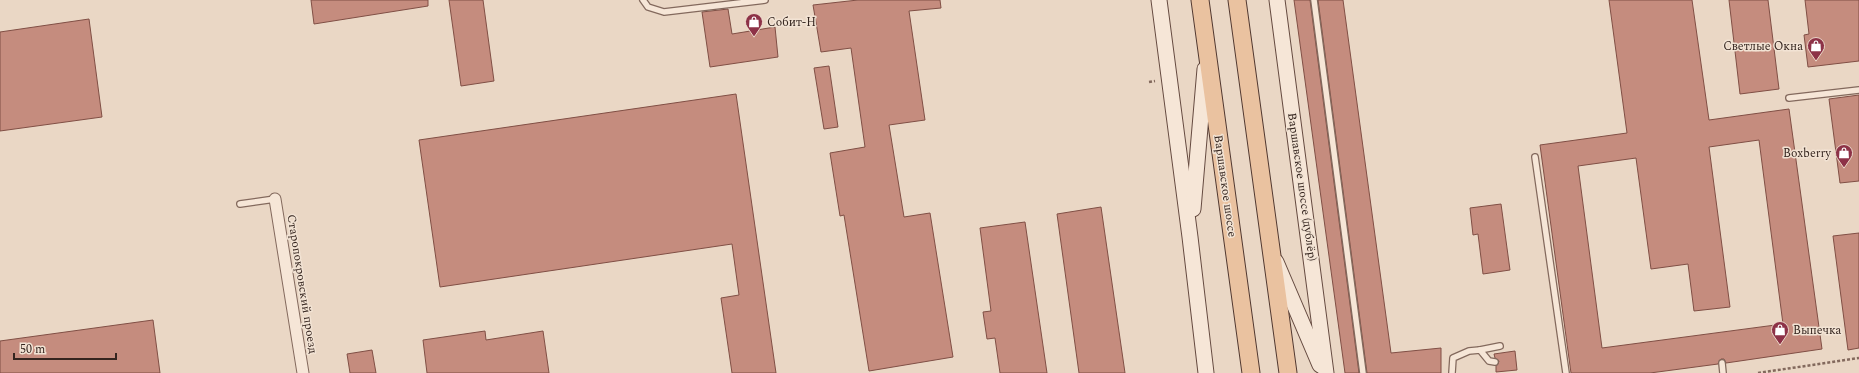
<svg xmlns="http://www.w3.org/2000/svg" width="1859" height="373" viewBox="0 0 1859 373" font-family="Spectral,serif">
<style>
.building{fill:#c58c7e;stroke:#804f45;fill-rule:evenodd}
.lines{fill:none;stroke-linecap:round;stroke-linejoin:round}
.service-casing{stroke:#83695d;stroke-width:8}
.minor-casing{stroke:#83695d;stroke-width:13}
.secondary-casing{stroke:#654a40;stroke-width:17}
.primary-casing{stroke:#513830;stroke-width:19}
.path{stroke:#83695d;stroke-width:2.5;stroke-dasharray:3 2;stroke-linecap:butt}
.service{stroke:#f6e6d7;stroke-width:5.5}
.minor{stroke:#f6e6d7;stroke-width:11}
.secondary{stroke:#f6e6d7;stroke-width:15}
.primary{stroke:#eac2a0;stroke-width:17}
.labels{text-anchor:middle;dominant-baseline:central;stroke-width:3;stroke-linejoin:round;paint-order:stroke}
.poi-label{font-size:12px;fill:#35251f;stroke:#f2e3d4;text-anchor:start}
.street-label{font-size:12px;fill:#35251f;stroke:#f2e3d4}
</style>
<rect width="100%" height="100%" fill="#ead7c5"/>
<g class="building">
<path d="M311,0H428V6L314,24Z"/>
<path d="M449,0H483L494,81L461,86Z"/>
<path d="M858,0H940L941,8L909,11L925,120L889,125L904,217L930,213L953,357L869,371L844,215L840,216L830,153L865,147L851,48L821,52L813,5Z"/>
<path d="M1294,0H1310L1359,373H1345Z"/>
<path d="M1318,0H1343L1391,353L1441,348V373H1367Z"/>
<path d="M1609,0H1692L1709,120L1789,109L1822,349L1726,363L1724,359H1721L1718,364L1650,373H1571L1540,145L1627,133ZM1759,140L1783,324L1602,348L1578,166L1636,158L1651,269L1688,264L1694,311L1730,307L1709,147Z"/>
<path d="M1729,0H1768L1779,89L1740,94Z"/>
<path d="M1805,0H1859V61L1808,67L1804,35L1809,34Z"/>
<path d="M728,9L732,34L775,27L778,57L710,67L702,12Z"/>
<path d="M89,19L102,117L0,131V32Z"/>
<path d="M829,66L838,127L824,129L814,68Z"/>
<path d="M736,94L776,373H732L721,298L739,295L732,244L440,287L419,140Z"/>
<path d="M1859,95V181L1840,183L1829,99Z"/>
<path d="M1501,204L1510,270L1483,274L1478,234L1473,235L1470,208Z"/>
<path d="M1101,207L1125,373H1079L1057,214Z"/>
<path d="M1025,222L1047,373H1000L995,338L987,339L983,312L991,311L980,228Z"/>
<path d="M1859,233V348L1848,350L1833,236Z"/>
<path d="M153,320L160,373H0V341Z"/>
<path d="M485,331L486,340L543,331L549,373H427L423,340Z"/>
<path d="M372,350L376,373H350L347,354Z"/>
<path d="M1515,351L1517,370L1496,372V366L1498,364L1499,361L1495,358L1494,354Z"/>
</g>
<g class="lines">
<defs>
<g id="service">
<path d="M643,0L648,7L664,12L765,0"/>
<path d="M1314,0L1363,373"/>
<path d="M1789,98L1859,90"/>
<path d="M1535,157L1566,373"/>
<path d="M240,204L275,199"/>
<path d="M1480,350L1500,346"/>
<path d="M1722,363L1723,373"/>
<path d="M1452,373L1453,358L1469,351L1480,350L1489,361L1495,362"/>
</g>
<path id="minor" d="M275,199L303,373"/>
<g id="secondary">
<path d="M1159,0L1190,237L1206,373"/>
<path d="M1277,0L1326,373"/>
<path d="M1193,209L1205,69"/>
<path d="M1276,262L1320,365"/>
</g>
<g id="primary">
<path d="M1200,0L1251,373"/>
<path d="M1237,0L1288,373"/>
</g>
</defs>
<use href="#service" class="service-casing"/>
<use href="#minor" class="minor-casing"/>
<use href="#secondary" class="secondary-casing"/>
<use href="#primary" class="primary-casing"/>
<g class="path">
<path d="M1149,82L1155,81"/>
<path d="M1758,373L1859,358"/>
</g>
<use href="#service" class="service"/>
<use href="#minor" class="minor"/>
<use href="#secondary" class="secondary"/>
<use href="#primary" class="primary"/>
</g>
<defs>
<symbol id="shop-pin" viewBox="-11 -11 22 30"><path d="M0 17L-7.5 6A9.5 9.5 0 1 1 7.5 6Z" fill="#8d3247" stroke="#f2e3d4"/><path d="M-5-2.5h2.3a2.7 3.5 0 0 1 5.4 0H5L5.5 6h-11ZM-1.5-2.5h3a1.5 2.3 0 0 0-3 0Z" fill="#fff"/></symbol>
</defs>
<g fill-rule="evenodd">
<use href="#shop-pin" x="744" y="12" width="20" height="27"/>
<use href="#shop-pin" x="1806" y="36" width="20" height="27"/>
<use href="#shop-pin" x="1834" y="143" width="20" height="27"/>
<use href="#shop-pin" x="1770" y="320" width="20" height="27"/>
</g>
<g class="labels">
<g class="poi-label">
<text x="767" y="22">Собит-Н</text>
<text x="1803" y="46" text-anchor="end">Светлые Окна</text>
<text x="1831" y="153" text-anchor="end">Boxberry</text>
<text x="1793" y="330">Выпечка</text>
</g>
<g class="street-label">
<text transform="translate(1225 186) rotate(82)">Варшавское шоссе</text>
<text transform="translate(1302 187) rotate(82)">Варшавское шоссе (дублёр)</text>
<text transform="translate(302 284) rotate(81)">Старопокровский проезд</text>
</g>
</g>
<path d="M14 353v6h102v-6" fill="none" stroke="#35251f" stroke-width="2"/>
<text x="20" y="353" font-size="12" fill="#35251f" stroke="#f2e3d4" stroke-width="3" paint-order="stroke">50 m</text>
</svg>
